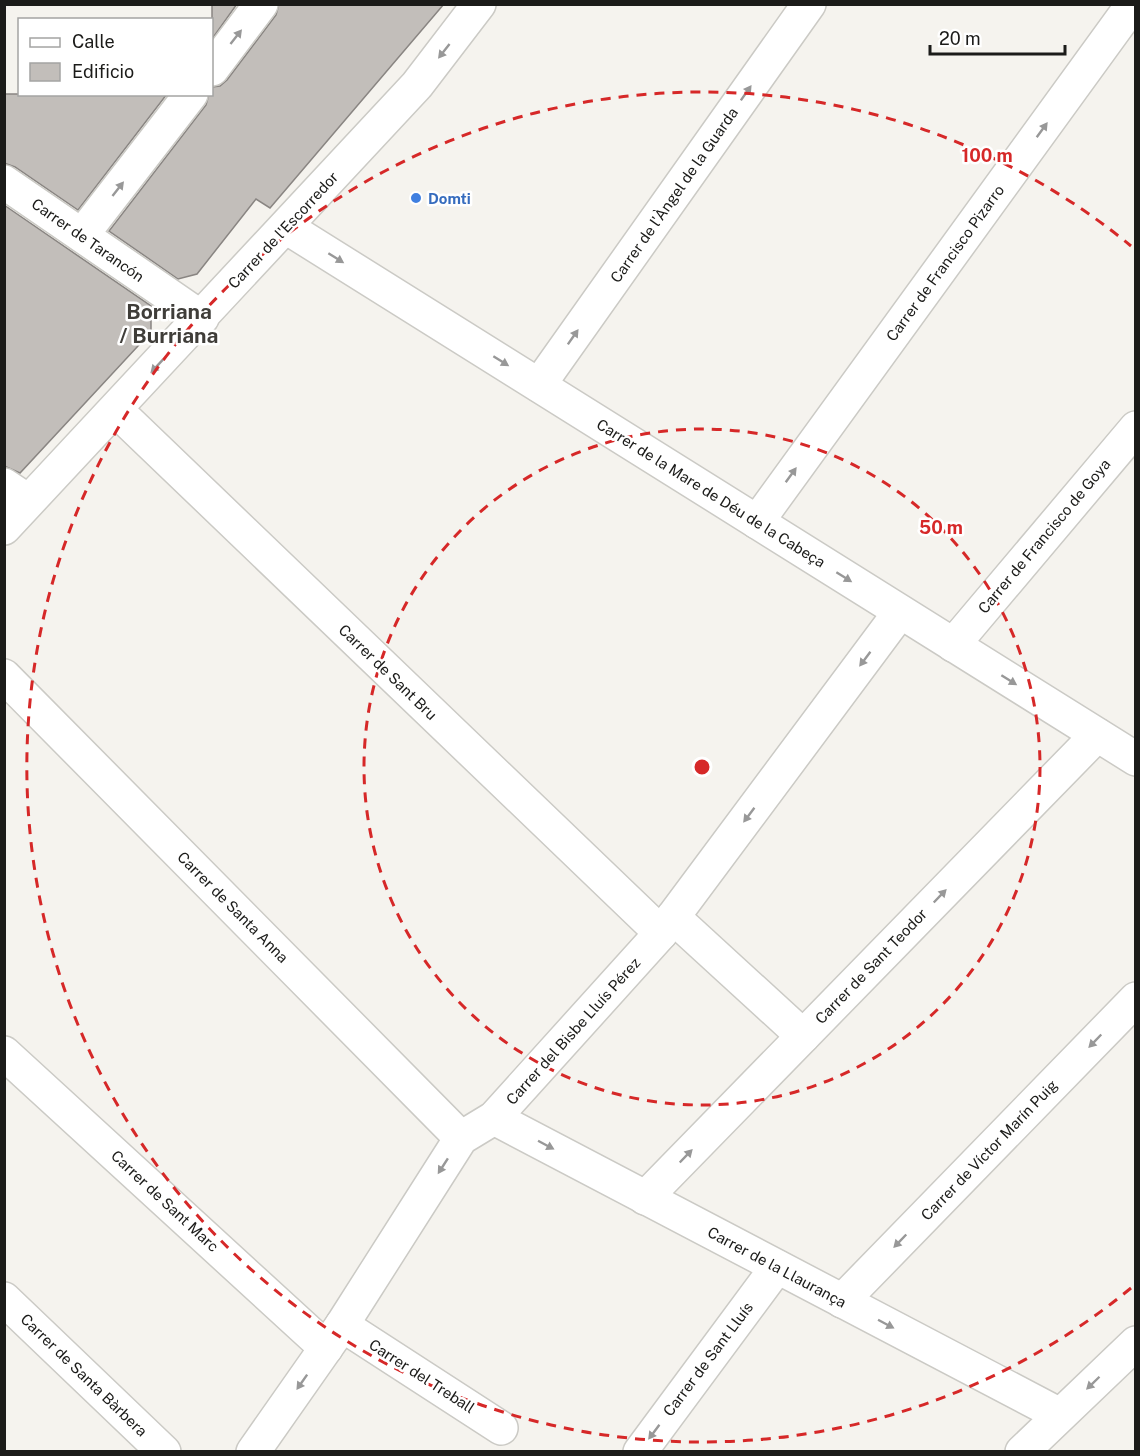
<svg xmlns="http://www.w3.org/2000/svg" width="1140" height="1456" viewBox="0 0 1140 1456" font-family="'Public Sans',sans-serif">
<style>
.building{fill:#c2beba;stroke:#898582;stroke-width:1.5}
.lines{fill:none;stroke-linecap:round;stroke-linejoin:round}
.minor-casing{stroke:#cbcac5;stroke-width:36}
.minor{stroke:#fff;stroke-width:33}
.oneway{fill:#989898}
.ring{fill:none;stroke:#d62828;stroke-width:3;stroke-dasharray:10 8}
.shop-dot{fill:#3f7fe0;stroke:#fff;stroke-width:2}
.labels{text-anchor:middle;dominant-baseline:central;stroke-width:5;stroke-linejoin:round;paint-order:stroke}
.street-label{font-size:15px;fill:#1b1b19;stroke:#fff}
.shop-label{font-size:15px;font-weight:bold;fill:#366cbe;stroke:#fff;text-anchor:start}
.district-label{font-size:21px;font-weight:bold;fill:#3f3d39;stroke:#fff}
.centre{fill:#d62828;stroke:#fff;stroke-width:3}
.ring-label{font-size:18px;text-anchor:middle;font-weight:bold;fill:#d62828;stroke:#fff;stroke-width:5;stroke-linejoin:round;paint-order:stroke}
</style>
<rect width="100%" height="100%" fill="#f5f3ee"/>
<g class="building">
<path d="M212,4H237L212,39Z"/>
<path d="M279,4H444L270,208L256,199L197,274L178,279L109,231L206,105L209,94H212V87L220,86L227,80L276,15Z"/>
<path d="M4,94H167L78,210L15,167L4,163Z"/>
<path d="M4,205L151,306V332L20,473L4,466Z"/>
</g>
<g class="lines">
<defs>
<g id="minor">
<path d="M212,69L261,4"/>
<path d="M4,182L202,318"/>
<path d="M286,227L1136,759"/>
<path d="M82,235L191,94"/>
<path d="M539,385L809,4"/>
<path d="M116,410L661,933"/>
<path d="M4,485L28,501"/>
<path d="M757,522L1133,4"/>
<path d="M4,528L417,85L479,4"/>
<path d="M953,645L1136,428"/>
<path d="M4,676L461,1138"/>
<path d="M673,917L803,1036"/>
<path d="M4,1053L326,1348"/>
<path d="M494,1118L1060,1415"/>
<path d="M645,1198L1097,735"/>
<path d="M4,1299L164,1452"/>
<path d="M842,1301L1136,999"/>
<path d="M342,1325L501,1428"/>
<path d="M253,1452L342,1325L461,1138L494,1118L661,933L900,612"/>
<path d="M640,1452L777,1267"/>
<path d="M1022,1452L1136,1343"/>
</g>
</defs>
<use href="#minor" class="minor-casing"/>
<use href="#minor" class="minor"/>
</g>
<defs><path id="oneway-solid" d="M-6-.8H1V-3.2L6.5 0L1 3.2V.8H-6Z" transform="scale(1.5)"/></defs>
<g class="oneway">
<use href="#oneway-solid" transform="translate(236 37) rotate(-52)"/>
<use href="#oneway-solid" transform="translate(444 51) rotate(128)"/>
<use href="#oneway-solid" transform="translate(746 93) rotate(-55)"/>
<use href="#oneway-solid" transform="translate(1042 130) rotate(-54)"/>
<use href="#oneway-solid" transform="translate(118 189) rotate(-52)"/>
<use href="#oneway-solid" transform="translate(336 258) rotate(32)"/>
<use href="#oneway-solid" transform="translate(573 337) rotate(-55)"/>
<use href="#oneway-solid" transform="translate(501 361) rotate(32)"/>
<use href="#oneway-solid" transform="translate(157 366) rotate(133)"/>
<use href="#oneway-solid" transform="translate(791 475) rotate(-54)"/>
<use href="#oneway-solid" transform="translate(844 577) rotate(32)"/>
<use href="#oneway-solid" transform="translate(865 659) rotate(127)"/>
<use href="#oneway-solid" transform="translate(1009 680) rotate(32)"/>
<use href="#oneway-solid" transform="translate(749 815) rotate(127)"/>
<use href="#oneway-solid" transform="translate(940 896) rotate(-46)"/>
<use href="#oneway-solid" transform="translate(1095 1041) rotate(134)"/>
<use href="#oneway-solid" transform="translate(546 1145) rotate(28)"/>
<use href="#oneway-solid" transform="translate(686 1156) rotate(-46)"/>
<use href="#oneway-solid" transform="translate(443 1166) rotate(123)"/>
<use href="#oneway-solid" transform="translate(900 1241) rotate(134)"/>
<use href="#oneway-solid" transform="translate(886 1324) rotate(28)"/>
<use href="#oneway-solid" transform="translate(302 1382) rotate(125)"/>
<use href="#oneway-solid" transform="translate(1093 1383) rotate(136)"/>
<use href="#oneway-solid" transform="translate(654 1432) rotate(127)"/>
</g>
<g class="ring">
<circle cx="702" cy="767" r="338"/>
<path d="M1131 1288A675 675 0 1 1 1131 246"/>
</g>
<circle class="shop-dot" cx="416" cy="198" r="6"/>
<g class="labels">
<g class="street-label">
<text transform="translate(674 195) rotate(-55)">Carrer de l'Àngel de la Guarda</text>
<text transform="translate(283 230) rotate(-47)">Carrer de l'Escorredor</text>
<text transform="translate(88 240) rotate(35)">Carrer de Tarancón</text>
<text transform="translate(945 263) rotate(-54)">Carrer de Francisco Pizarro</text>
<text transform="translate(711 493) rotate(32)">Carrer de la Mare de Déu de la Cabeça</text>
<text transform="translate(1044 536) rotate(-50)">Carrer de Francisco de Goya</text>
<text transform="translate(388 672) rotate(44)">Carrer de Sant Bru</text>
<text transform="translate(233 907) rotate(45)">Carrer de Santa Anna</text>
<text transform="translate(871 966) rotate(-46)">Carrer de Sant Teodor</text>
<text transform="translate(573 1031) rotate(-48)">Carrer del Bisbe Lluís Pérez</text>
<text transform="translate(989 1150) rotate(-46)">Carrer de Víctor Marín Puig</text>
<text transform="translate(165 1201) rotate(43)">Carrer de Sant Marc</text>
<text transform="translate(777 1267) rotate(28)">Carrer de la Llaurança</text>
<text transform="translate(708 1359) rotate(-53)">Carrer de Sant Lluís</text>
<text transform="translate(84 1375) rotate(44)">Carrer de Santa Bàrbera</text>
<text transform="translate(422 1376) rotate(33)">Carrer del Treball</text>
</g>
<g class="shop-label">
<text x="428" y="198">Domti</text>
</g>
<g class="district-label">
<text x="169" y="311">Borriana<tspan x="169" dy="24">/ Burriana</tspan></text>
</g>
</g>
<circle cx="702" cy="767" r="9" class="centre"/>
<g class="ring-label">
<text x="987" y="162">100 m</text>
<text x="941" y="534">50 m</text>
</g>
<rect width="1140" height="1456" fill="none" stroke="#1b1b19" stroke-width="12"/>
<rect x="18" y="18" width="195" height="78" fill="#ffffff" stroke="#a4a4a3" stroke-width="1.5"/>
<rect x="30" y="38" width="30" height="9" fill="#ffffff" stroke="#a4a4a3" stroke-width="1.5"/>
<text x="72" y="48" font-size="18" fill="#1b1b19">Calle</text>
<rect x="30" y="63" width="30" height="18" fill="#c2beba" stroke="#a4a4a3" stroke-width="1.5"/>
<text x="72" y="78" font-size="18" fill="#1b1b19">Edificio</text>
<path d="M930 45v9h135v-9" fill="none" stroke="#1b1b19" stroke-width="3"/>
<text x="939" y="45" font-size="18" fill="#1b1b19" stroke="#ffffff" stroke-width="4.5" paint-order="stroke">20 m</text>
</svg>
